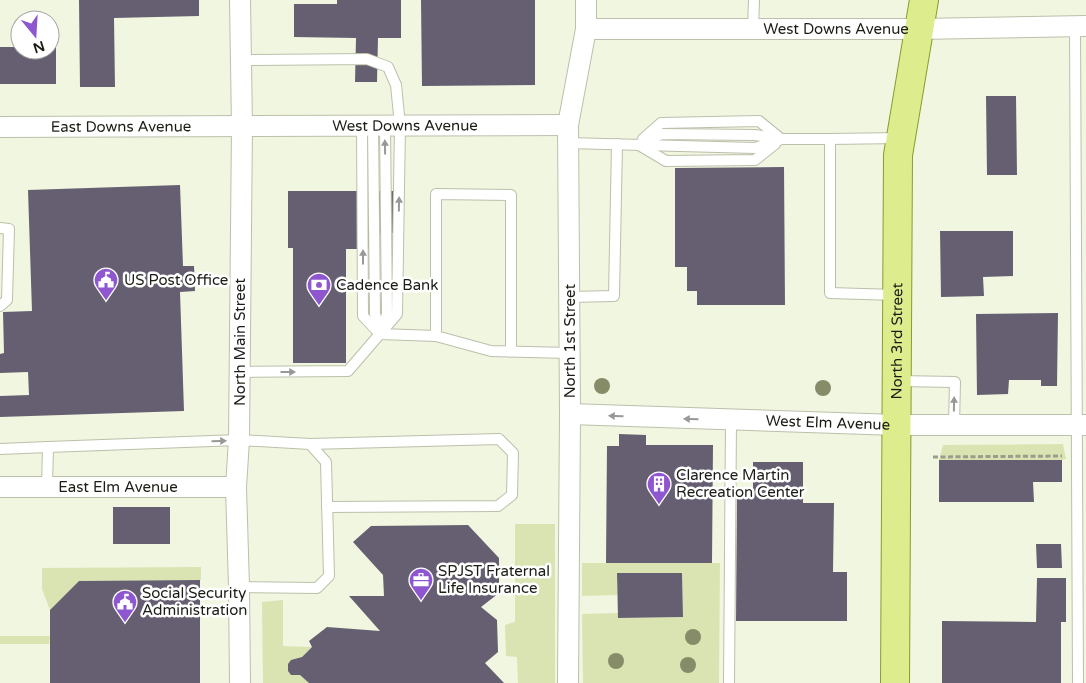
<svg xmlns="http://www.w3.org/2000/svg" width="1086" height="683" viewBox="0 0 1086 683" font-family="'Varela Round',sans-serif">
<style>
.green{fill:#dae4b3}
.building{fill:#665f71}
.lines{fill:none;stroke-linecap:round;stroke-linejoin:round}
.lane-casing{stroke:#bbc0ab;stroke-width:12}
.street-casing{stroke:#bbc0ab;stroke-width:22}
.primary-casing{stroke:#8b9b31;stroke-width:30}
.path{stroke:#989d8c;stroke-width:3;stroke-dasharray:5 2.5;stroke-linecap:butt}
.lane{stroke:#fff;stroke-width:10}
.street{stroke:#fff;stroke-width:20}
.primary{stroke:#ddec8c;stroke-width:28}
.tree{fill:#868c68}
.oneway{fill:#989996}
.labels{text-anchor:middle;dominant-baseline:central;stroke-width:5;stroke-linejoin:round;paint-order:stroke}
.street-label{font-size:15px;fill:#1b1d15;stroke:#fff}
.poi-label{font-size:15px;fill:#1b1d15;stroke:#fff;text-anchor:start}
</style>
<rect width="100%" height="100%" fill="#f0f6df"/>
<g class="green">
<path d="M1063,444L1066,459L1062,460H939L943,445Z"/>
<path d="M515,524H555V683H518L517,657L506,656L505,625L515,622Z"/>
<path d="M582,563H720L719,683H583L582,614L618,613V618L683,617L682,573H617V595L582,596Z"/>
<path d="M201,567V580L79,581L50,610L42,589V568Z"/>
<path d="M283,600V646L312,647L302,657L291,660L288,665V671L291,674L300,675L309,683H263L262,602Z"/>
<path d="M0,636H50L49,644H0Z"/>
</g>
<g class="building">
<path d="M79,0H199V16L114,18L115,87H80Z"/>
<path d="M337,0H401V38H378L377,82H355L356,38L294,37V4H337Z"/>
<path d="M421,0H535V85L422,86Z"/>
<path d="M14,22H20V50H50V22H56V84H0V47H14Z"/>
<path d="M986,96H1016L1017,175H987Z"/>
<path d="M784,167L785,305H697V291H687V267H675V168Z"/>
<path d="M180,185L183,266H194L195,291L180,292L184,411L0,417V396L29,395L28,372L0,373V354L4,353L3,312L32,311L28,190Z"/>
<path d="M288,191H401V233H371L372,249H346V363H293V248H288Z"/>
<path d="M940,231H1013V276L983,277L984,296L941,297Z"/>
<path d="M1058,313L1057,386H1041V380H1009L1008,394L977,395L976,314Z"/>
<path d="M619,434L646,435V445H713L712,563H606L607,446H619Z"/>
<path d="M939,460H1062V482H1033L1034,502H939Z"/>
<path d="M753,462H803V503H834L833,572H847V621H736L737,490H753Z"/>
<rect x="113" y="507" width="57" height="37"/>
<path d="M468,525L499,558V593L481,607L497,620L498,652L485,663L504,683H309L300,675H291L288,671V664L291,660L302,657L312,647L309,641L327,627L380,631L349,596H384L383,575L353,542L371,526Z"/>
<path d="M1036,544H1061L1062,568H1037Z"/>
<path d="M617,573H682L683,617L618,618Z"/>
<path d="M1037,578H1066V622H1061V683H942V621L1036,622Z"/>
<path d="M200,580V683H50V610L79,581Z"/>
</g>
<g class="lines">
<defs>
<g id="lane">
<path d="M1075,26L1078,683"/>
<path d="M753,29L754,0"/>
<path d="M362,125L363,316L380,334L436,336"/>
<path d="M373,126L375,314L380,333"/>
<path d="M643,139L661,123L759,121L781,139"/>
<path d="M568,143L755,148L782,139"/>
<path d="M641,143L662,134L755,135L782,139H830"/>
<path d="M639,145L666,161L755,160L775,144"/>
<path d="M0,228L9,229L7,300L0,306"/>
<path d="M896,295L830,293V139L900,138"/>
<path d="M569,297L614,296L617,144"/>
<path d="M382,328L387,314L385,125"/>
<path d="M511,352V195L436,194V336L491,351L570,353"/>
<path d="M240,372L348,371L397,314L400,125L396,85L388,67L367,59L241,60"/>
<path d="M898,381L955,382L954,425"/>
<path d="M310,444L499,439L513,453L512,495L498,506L327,507"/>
<path d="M0,449L48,447"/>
<path d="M47,486L48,447L239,440L310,444L326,462L329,576L317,588L239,587"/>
<path d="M729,683L731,420"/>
</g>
<g id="street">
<path d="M240,0L242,126L239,440L236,487L239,587L240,683"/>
<path id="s1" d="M586,29H918L1086,26"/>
<path id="s2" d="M0,127L568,125"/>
<path id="s3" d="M570,414L897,425H1086"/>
<path id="s4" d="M0,487H236"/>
<path d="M568,683L570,414L568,125L586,29V0"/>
</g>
<g id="primary">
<path id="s5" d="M895,683L898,155L924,0"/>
</g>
</defs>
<use href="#lane" class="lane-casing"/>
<use href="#street" class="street-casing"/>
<use href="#primary" class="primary-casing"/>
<path class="path" d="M933,457L1062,456"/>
<use href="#lane" class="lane"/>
<use href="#street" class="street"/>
<use href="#primary" class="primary"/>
</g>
<g class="tree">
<circle cx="602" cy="386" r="8"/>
<circle cx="823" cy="388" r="8"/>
<circle cx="693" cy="637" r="8"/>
<circle cx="616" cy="661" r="8"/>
<circle cx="688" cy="665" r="8"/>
</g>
<defs><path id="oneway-solid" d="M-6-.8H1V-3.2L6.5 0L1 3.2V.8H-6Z" transform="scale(1.25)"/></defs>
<g class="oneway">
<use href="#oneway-solid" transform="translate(385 147) rotate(-91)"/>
<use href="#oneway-solid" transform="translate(399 204) rotate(-89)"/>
<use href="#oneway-solid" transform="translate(363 257) rotate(-90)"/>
<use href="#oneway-solid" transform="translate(288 372)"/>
<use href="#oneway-solid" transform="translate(954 404) rotate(-89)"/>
<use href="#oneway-solid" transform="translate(616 416) rotate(-178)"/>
<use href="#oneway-solid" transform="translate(691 419) rotate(-178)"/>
<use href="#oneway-solid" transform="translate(219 441) rotate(-2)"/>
</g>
<defs>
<symbol id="civic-pin" viewBox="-11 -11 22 30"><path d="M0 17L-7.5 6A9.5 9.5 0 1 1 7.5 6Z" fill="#8e57cf" stroke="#fff"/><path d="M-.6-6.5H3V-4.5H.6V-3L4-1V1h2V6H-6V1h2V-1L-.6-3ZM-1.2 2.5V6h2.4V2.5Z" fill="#fff"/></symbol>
<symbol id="bank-pin" viewBox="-11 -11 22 30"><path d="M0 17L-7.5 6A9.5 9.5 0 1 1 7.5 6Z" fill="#8e57cf" stroke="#fff"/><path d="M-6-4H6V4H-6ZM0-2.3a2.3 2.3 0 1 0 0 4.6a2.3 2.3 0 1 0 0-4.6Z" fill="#fff"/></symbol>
<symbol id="building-pin" viewBox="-11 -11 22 30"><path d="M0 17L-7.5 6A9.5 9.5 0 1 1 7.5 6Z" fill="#8e57cf" stroke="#fff"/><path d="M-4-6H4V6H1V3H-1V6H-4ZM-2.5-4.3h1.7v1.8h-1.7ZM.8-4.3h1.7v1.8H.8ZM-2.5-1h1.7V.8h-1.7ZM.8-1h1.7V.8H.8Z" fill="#fff"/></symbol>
<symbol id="office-pin" viewBox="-11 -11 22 30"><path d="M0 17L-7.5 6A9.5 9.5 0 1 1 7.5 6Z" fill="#8e57cf" stroke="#fff"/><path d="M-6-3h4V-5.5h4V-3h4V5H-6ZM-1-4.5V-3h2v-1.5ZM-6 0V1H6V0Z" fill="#fff"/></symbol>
</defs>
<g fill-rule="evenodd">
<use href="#civic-pin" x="92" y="266" width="28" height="38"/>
<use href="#bank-pin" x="305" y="271" width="28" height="38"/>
<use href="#building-pin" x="645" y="470" width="28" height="38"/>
<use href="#office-pin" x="407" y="566" width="28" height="38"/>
<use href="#civic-pin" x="111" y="588" width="28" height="38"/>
</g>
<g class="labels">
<g class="street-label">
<text stroke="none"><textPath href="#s1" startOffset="250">West Downs Avenue</textPath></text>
<text stroke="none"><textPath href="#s2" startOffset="405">West Downs Avenue</textPath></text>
<text stroke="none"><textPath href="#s2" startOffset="121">East Downs Avenue</textPath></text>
<text stroke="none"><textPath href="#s5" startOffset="342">North 3rd Street</textPath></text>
<text transform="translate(570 341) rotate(-90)">North 1st Street</text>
<text transform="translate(240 342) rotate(-90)">North Main Street</text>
<text stroke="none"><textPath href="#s3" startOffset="258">West Elm Avenue</textPath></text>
<text stroke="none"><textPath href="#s4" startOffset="118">East Elm Avenue</textPath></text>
</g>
<g class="poi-label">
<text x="124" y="280">US Post Office</text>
<text x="336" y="285">Cadence Bank</text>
<text x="676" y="475">Clarence Martin<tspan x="676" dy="17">Recreation Center</tspan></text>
<text x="438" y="571">SPJST Fraternal<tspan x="438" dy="17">Life Insurance</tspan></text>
<text x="142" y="593">Social Security<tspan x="142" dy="17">Administration</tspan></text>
</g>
</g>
<g transform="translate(35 35) rotate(162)"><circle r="24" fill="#ffffff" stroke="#a4a5a1"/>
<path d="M0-4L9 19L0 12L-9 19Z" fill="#8e57cf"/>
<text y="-8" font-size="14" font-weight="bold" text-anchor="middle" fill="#1b1d15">N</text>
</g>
</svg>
